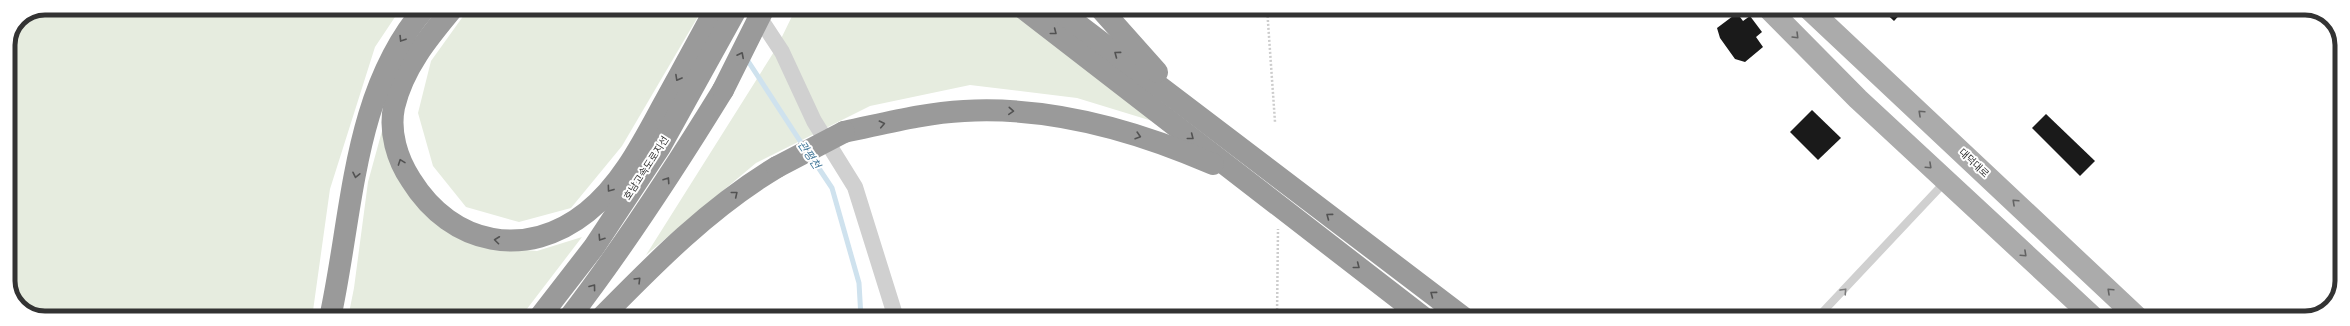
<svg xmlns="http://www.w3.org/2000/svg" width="2350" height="326" viewBox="0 0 2350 326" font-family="'Work Sans','Noto Sans KR',sans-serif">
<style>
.green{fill:#e6ecdf}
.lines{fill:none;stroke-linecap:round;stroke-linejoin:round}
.stream{stroke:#cfe2ee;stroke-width:5}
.building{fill:#1a1a1a}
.path{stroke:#cdcdcd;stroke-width:2.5;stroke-dasharray:2 2;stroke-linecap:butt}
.service{stroke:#d0d0d0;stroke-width:8}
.minor{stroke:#d0d0d0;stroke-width:16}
.primary{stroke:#ababab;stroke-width:22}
.motorway{stroke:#9a9a9a;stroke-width:22}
.motorway-bridge{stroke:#9a9a9a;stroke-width:22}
.oneway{stroke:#525252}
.oneway2{stroke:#636363}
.oneway3{stroke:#7a7a7a}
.labels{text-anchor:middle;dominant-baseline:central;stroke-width:4;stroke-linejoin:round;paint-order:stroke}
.street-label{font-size:10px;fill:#333;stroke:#fff}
.water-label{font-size:11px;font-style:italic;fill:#3f7597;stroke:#fff}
.rim{fill:none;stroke:#333;stroke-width:5}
</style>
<rect width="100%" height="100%" fill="#fff"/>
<g class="green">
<path d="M45,8H401L375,47L330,189L312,318H40L19,307L8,286V45L19,19Z"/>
<path d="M469,8H703L622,146L571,208L519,222L466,207L433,166L418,113L431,61Z"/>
<path d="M796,8H1009L1162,124L1077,98L970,85L870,106L756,163L646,255L777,47Z"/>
<path d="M385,120L405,184L486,247L537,251L582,237L520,318H348L354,288L368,182Z"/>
</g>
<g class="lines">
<g class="stream">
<path d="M746,58L804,147"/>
<path d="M810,155L832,188L859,283L861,318"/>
</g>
</g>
<g class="building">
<path d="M1880,8H1906L1894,21Z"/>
<path d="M1737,13L1743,21L1750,16L1762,32L1756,37L1763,47L1745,62L1735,59L1720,38L1717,28Z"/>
<path d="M1812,110L1841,138L1818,160L1790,132Z"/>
<path d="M2046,114L2095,161L2080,176L2032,128Z"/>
</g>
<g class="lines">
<g class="path">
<path d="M1267,8L1275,122"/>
<path d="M1277,318L1278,229"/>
</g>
<path class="service" d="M1817,318L1945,182"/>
<path class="minor" d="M755,11L782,52L814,121L855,187L896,318"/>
<g class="primary">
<path d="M1768,8L1858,99L2094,318"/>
<path d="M1808,8L2138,318"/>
</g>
<g class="motorway">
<path d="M453,8C428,38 403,68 394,107C389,132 397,159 411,180C452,246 527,260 587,212C621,185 642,144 662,107C680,74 698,42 716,8"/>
<path d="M1023,8L1424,318"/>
<path d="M1056,8L1464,318"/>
<path d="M1100,8L1157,72"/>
<path d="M844,132C883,124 923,113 964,111C1050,106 1135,130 1213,164"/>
<path d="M330,318C353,214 352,92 425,8"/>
<path d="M539,318L594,247L660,147L737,8"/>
<path d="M569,318C625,245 675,168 723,90"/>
<path d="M601,318C656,262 709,208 777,167"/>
</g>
<g class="motorway-bridge">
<path d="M723,90L764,8"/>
<path d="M777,167L844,132"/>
</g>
</g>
<defs><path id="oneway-chevron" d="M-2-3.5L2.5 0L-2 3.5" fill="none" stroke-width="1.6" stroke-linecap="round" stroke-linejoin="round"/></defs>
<g class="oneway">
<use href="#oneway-chevron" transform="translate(1054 32) rotate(38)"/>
<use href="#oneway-chevron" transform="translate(402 39) rotate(122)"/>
<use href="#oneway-chevron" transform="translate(1117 54) rotate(-143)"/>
<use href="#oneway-chevron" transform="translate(741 55) rotate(-63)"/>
<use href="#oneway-chevron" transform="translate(678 78) rotate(119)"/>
<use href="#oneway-chevron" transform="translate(1011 111) rotate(4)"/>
<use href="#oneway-chevron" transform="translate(882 124) rotate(-12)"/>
<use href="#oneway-chevron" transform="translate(1138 136) rotate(17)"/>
<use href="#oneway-chevron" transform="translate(1191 137) rotate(38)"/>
<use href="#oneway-chevron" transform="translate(401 162) rotate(-110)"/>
<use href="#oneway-chevron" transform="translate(356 175) rotate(102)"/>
<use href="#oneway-chevron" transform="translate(667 180) rotate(-56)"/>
<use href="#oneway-chevron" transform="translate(610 189) rotate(126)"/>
<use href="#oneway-chevron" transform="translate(735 194) rotate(-39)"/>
<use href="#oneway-chevron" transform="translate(1329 216) rotate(-143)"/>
<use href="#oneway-chevron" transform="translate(601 238) rotate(123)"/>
<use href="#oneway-chevron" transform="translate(497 240) rotate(-173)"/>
<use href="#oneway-chevron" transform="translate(1357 266) rotate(38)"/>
<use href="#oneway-chevron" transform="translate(638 280) rotate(-45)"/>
<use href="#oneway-chevron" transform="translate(593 287) rotate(-53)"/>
<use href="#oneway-chevron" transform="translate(1433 294) rotate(-143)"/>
</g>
<g class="oneway2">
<use href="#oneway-chevron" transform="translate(1796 36) rotate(45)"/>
<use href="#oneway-chevron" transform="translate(1921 113) rotate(-137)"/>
<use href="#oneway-chevron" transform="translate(1929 166) rotate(43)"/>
<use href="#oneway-chevron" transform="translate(2015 202) rotate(-137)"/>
<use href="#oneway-chevron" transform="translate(2024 254) rotate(43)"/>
<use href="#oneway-chevron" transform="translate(2110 291) rotate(-137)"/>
</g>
<use class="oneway3" href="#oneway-chevron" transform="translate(1844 291) rotate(-47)"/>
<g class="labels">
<g class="street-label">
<text transform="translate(1974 163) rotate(43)">대덕대로</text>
<text transform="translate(646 168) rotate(-57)">호남고속도로지선</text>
</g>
<g class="water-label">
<text transform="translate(809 155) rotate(56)">관평천</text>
</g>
</g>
<path d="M0 0H2350V326H0ZM45 15H2305A30 30 0 0 1 2335 45V281A30 30 0 0 1 2305 311H45A30 30 0 0 1 15 281V45A30 30 0 0 1 45 15Z" fill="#fff" fill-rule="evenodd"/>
<path class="rim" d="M45 15H2305A30 30 0 0 1 2335 45V281A30 30 0 0 1 2305 311H45A30 30 0 0 1 15 281V45A30 30 0 0 1 45 15Z"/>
</svg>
